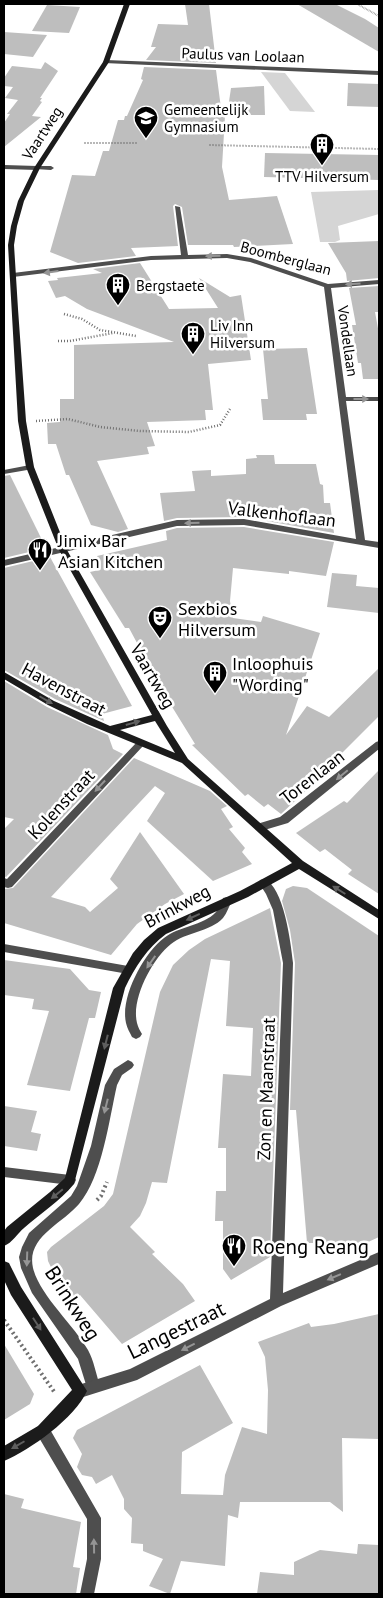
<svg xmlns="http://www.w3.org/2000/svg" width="383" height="1598" viewBox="0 0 383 1598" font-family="'PT Sans',sans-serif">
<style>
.green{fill:#d5d5d5}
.building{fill:#bebebe}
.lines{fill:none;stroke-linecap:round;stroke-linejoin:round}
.path-far2{stroke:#707070;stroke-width:2;stroke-dasharray:0.5 1;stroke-linecap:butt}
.path-far1{stroke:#707070;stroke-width:2.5;stroke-dasharray:1 2;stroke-linecap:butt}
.path{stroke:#707070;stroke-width:4;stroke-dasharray:2 3;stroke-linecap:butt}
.lane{fill:#4e4e4e;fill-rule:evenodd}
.street{fill:#4e4e4e;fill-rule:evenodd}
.secondary{fill:#1b1b1b;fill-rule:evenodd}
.oneway{fill:#959595}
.oneway2{fill:#5f5f5f}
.labels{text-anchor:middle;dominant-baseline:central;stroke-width:5;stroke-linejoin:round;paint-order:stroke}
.far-street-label{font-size:15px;fill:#000;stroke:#fff}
.far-poi-label{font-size:15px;fill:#000;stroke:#fff;text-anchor:start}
.street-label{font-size:18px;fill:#000;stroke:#fff}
.poi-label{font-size:18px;fill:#000;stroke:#fff;text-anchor:start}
.near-poi-label{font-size:21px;fill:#000;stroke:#fff;text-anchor:start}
.near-street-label{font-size:21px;fill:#000;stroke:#fff}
</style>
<rect width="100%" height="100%" fill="#fff"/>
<g class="green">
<path d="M261,72L285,73L315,112L290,111Z"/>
<path d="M379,190V214L338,226L340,240L335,242H320L311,192Z"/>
</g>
<g class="building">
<path d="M185,4H209L216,63L146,60L156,47H151L158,24L188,25Z"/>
<path d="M297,4H335L365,19L379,28V52Z"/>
<path d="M47,5L80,7L69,33L32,31Z"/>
<path d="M4,32L47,35L33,57L4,54Z"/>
<path d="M45,62L58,71L40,98H42L40,101L42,102L32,116L41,117L4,147V123L10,114H7L18,100L5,98L13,87L4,86V78L12,66L41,69Z"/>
<path d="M144,67L216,70L222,116H225L222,167L229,200L277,196L293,244L234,247L233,245H188L182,207L175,204L173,206L178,246L131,248L136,256L78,263L50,252L72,175L95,176L103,151H109L118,120H124L125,116H127L143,80L141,79Z"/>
<path d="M348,83L379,84V107L347,106Z"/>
<path d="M264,86L265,115H227L231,88Z"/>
<path d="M265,153L379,155V180L264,177Z"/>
<path d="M379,241V278L347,281L346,273L328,243Z"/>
<path d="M140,263L169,309L218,308L199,278L230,297L241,295L251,360L208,364L213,410H205L206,420L147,422L155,446L147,447L149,454L97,461L128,529L118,532L91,525L69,475H66L56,444H48L47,423L60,422V399H74V345L174,342L87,309L65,296L56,298L48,281L58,280L57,278L102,273L93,269Z"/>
<path d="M379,286V312H375L379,334V379H363L361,363H358L352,325H356L349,288Z"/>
<path d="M307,348L317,414H306L307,420H263L261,399H268L263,349Z"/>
<path d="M256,455H274L275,464H316L320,484L323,485L324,503H330L334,533L244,517L177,518L164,521L160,493L195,491L192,471L211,470V476L246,474V459L257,458Z"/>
<path d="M10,475L46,548L4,558V476Z"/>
<path d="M244,527L334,542L326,576L289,571V574L233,568L230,601L233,618L261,622L263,616L320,633L286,735L307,706L329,717L379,668V716L339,756L342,757L281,814L268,804L264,807L248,794L245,796L192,745L195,744L166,697L129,628H125L90,572L99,570L93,560L98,559L97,556L167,540L166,531L177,528Z"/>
<path d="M50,557L132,706L102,714L104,721L55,699L4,670V568Z"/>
<path d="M332,573L357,575L356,586L379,588V613L327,607Z"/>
<path d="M4,681L47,707L108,735L113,749L123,754L6,877L4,876V829L14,819L4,817Z"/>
<path d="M134,758L210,791L227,806L221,809L233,827L229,829L245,848L242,852L252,864L213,881L147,821L165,793L155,786L51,897L85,907L90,912L118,888L110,879L140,832L184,894L165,904L137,924L111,955L4,923V889L13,888Z"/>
<path d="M379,770V894L348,874L352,870L325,849L320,852L296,833L344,801L347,803Z"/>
<path d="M293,886L307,888L379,936V1237L366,1243H307L296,1110H290L295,963L290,930L282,901L286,889Z"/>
<path d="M270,908L281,963L270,1257L231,1280L223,1269V1221H215L216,1191H226V1148H218L223,1074L251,1076L253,1028L226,1026L230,961L211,959L167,1183L152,1182L146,1203L140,1216L130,1227L155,1252L152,1254L183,1284L195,1301L122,1344L80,1295L72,1301L62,1290L48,1261L47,1252L51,1247L104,1206L113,1194L160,992L173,965L189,950L205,939Z"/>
<path d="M4,960L70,969L89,990L101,992L95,1018H89L70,1091L27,1085L49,1011L32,1009L34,999L4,995Z"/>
<path d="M4,1106L37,1111L31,1132L41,1134L37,1151L4,1146Z"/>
<path d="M379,1314V1439L342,1438L343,1512L330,1502H240L238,1518L228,1515L225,1566L181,1561L170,1594L149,1586L163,1559L143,1551V1544L131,1543L132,1518L124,1509V1499L112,1475L96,1484L92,1477L82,1475L77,1467L82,1454L73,1438L77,1430L200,1365L233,1423L182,1452L181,1494L223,1495L225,1475L242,1427L267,1434L268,1390L265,1357L258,1342L309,1323L311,1327L334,1324Z"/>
<path d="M4,1344L34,1394L30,1404L4,1420Z"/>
<path d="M4,1494L24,1499L21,1508L81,1522L73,1567L80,1568L76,1594H4Z"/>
<path d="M358,1544L379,1545V1594H257L260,1572L294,1575V1562L320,1550L357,1554Z"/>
</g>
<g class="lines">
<g class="path-far2">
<path d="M357,4L379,16"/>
<path d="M84,143H138"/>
<path d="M209,145L379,149"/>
</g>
<g class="path-far1">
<path d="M64,314L82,319L100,330L136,336"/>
<path d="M58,341H70L113,333"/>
<path d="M36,421L68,419L100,427L140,431L189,432L220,425L230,409"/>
</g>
<g class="path">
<path d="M97,1200L101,1196L107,1182"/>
<path d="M4,1320L55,1393"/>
</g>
<g class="lane">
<path d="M37,166H51L54,168L51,170L35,169L34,168Z"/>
<path d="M227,897L231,898L232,901C229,906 227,913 223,918C210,932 186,932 171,944C152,959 131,999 137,1023C138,1027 140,1031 142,1034L140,1037L136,1039L132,1037C130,1033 127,1028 126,1023C120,997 144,953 164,938C179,926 203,926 216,912C219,908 221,903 223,898Z"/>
<path d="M128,1060L132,1062L134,1065L132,1068L122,1075L117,1085C109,1120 102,1177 79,1204C62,1224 26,1237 33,1268C40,1296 74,1325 88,1350C94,1361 96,1374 100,1386L98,1391L93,1393L88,1391L78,1359L32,1293L21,1268L19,1257L22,1247L29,1233L71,1196L77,1186L91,1146L105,1085L114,1069Z"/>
</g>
<g class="street">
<path d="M106,60L379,71V75L104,63L103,62Z"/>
<path d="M4,165L37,166L40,168L37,170L4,169Z"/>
<path d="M175,206L180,207L188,255L227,254L251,258L328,284L379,280V284L331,288L346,397H379V401H346L365,540L379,542V548L244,525L177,526L4,566V560L177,520L244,519L356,539L324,287L250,262L227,258L151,260L13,277L10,275L13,273L151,256L181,255Z"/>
<path d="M30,465L34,467L33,469L4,474V470Z"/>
<path d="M140,741L143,742L145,744L143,746L12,887L8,888L4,887V878L7,879L137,742Z"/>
<path d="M379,741V749L288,823L261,831L257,830L256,827L257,824L280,817L376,742Z"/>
<path d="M264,879C284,886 291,944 293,963L283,1293L379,1252V1264L281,1306L137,1380L80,1398L75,1396L73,1391L75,1386L130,1369L270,1299L283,963L273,910L266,894L259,883L260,880Z"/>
<path d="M4,944L128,966L132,967L134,970L132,973L128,974L4,952Z"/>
<path d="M4,1167L70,1175L74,1176L76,1180L74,1184L70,1185L4,1177Z"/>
<path d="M43,1424L48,1426L101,1518V1559L94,1594H80L87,1559V1519L38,1436L36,1431L38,1426Z"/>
</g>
<g class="secondary">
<path d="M124,4H130L109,62L40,168L24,201L17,226L14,245L18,309L26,421L34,467L67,550L167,726L188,759L303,861L379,910V919L299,869L248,897L166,934C147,948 135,967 125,988L74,1184C60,1201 41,1213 24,1228C18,1233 12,1243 4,1246V1231L7,1227L50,1192L65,1178L113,988L133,953L144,940L158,928L240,891L292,863L182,763L87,724L48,705L4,679V672L54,701L110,726L152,715L59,550L26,467L18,421L8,245L11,226L18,201L34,168L103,62ZM155,721L175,753L120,730Z"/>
<path d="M4,1261L9,1263L21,1287L87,1391C75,1418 30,1450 4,1461V1446L38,1426L72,1390L11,1295L4,1280Z"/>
</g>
</g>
<defs><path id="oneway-solid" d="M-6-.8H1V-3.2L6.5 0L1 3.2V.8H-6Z" transform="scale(1.25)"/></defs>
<g class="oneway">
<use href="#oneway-solid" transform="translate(213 256) rotate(179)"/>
<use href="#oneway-solid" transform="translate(51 272) rotate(172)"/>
<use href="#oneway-solid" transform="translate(353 284) rotate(177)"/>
<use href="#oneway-solid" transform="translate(361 399)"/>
<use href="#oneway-solid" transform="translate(192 523) rotate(179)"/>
<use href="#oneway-solid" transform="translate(342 775) rotate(140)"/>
<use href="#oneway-solid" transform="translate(100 786) rotate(133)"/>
<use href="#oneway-solid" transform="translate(151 962) rotate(125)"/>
<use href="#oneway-solid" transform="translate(106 1106) rotate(104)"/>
<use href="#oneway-solid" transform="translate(27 1259) rotate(92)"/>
<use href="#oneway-solid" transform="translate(334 1277) rotate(157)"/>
<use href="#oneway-solid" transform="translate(188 1347) rotate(153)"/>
<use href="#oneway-solid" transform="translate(94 1546) rotate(-91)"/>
</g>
<g class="oneway2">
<use href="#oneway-solid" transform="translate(46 700) rotate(30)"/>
<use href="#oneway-solid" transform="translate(133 723) rotate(-16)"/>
<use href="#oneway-solid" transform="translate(339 890) rotate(-148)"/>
<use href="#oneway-solid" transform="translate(193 917) rotate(155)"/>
<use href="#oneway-solid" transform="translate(106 1042) rotate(104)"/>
<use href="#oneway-solid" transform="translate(57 1194) rotate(141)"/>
<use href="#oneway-solid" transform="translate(37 1324) rotate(57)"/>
<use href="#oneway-solid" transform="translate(18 1445) rotate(150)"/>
</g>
<defs>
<symbol id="school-pin" viewBox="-11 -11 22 30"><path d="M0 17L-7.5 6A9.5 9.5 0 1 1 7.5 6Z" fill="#000" stroke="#fff"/><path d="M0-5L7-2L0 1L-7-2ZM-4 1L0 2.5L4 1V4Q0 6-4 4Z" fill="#fff"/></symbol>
<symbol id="building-pin" viewBox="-11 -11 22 30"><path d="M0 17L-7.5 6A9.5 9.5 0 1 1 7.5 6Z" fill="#000" stroke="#fff"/><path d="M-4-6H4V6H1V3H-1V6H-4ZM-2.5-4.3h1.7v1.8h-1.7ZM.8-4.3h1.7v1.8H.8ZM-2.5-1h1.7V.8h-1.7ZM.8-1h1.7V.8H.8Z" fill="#fff"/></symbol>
<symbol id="restaurant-pin" viewBox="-11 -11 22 30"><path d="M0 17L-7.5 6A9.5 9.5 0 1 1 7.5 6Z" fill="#000" stroke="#fff"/><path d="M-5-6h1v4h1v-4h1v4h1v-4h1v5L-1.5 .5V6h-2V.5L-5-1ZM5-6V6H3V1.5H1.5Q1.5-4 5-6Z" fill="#fff"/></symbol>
<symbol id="theatre-pin" viewBox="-11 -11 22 30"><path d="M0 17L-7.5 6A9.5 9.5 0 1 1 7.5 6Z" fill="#000" stroke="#fff"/><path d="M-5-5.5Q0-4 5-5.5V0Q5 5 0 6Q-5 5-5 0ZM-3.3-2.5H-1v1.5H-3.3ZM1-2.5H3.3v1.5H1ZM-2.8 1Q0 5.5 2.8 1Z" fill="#fff"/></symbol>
</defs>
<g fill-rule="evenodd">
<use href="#school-pin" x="132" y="104" width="28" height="38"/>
<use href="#building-pin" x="308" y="131" width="28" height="38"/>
<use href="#building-pin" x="104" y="271" width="28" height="38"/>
<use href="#building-pin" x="179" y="320" width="28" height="38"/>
<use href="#restaurant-pin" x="26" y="536" width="28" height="38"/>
<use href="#theatre-pin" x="146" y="604" width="28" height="38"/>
<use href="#building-pin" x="201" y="659" width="28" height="38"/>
<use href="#restaurant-pin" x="220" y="1232" width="28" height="38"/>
</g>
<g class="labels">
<g class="far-street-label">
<text transform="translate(243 55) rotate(2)">Paulus van Loolaan</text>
<text transform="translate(42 133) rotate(-57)">Vaartweg</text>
<text transform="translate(286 258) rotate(15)">Boomberglaan</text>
<text transform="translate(348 341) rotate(82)">Vondellaan</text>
</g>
<g class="far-poi-label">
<text x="164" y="109">Gemeentelijk<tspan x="164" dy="17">Gymnasium</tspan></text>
<text x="322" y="176" text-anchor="middle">TTV Hilversum</text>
<text x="136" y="285">Bergstaete</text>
<text x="210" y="325">Liv Inn<tspan x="210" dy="17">Hilversum</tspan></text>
</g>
<g class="street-label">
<text transform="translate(282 514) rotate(7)">Valkenhoflaan</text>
<text transform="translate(153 676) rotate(60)">Vaartweg</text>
<text transform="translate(64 689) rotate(28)">Havenstraat</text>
<text transform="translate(312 777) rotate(-38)">Torenlaan</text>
<text transform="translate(61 804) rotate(-47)">Kolenstraat</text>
<text transform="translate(177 906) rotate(-28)">Brinkweg</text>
<text transform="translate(266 1089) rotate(-88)">Zon en Maanstraat</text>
</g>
<g class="poi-label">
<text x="58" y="540">Jimix Bar<tspan x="58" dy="21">Asian Kitchen</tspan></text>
<text x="178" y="608">Sexbios<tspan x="178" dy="21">Hilversum</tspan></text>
<text x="232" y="663">Inloophuis<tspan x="232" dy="21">"Wording"</tspan></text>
</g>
<g class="near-poi-label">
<text x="252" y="1246">Roeng Reang</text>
</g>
<g class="near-street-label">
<text transform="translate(73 1303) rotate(57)">Brinkweg</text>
<text transform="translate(176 1330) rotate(-26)">Langestraat</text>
</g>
</g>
<rect width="383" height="1598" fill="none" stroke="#000000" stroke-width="10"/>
</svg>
